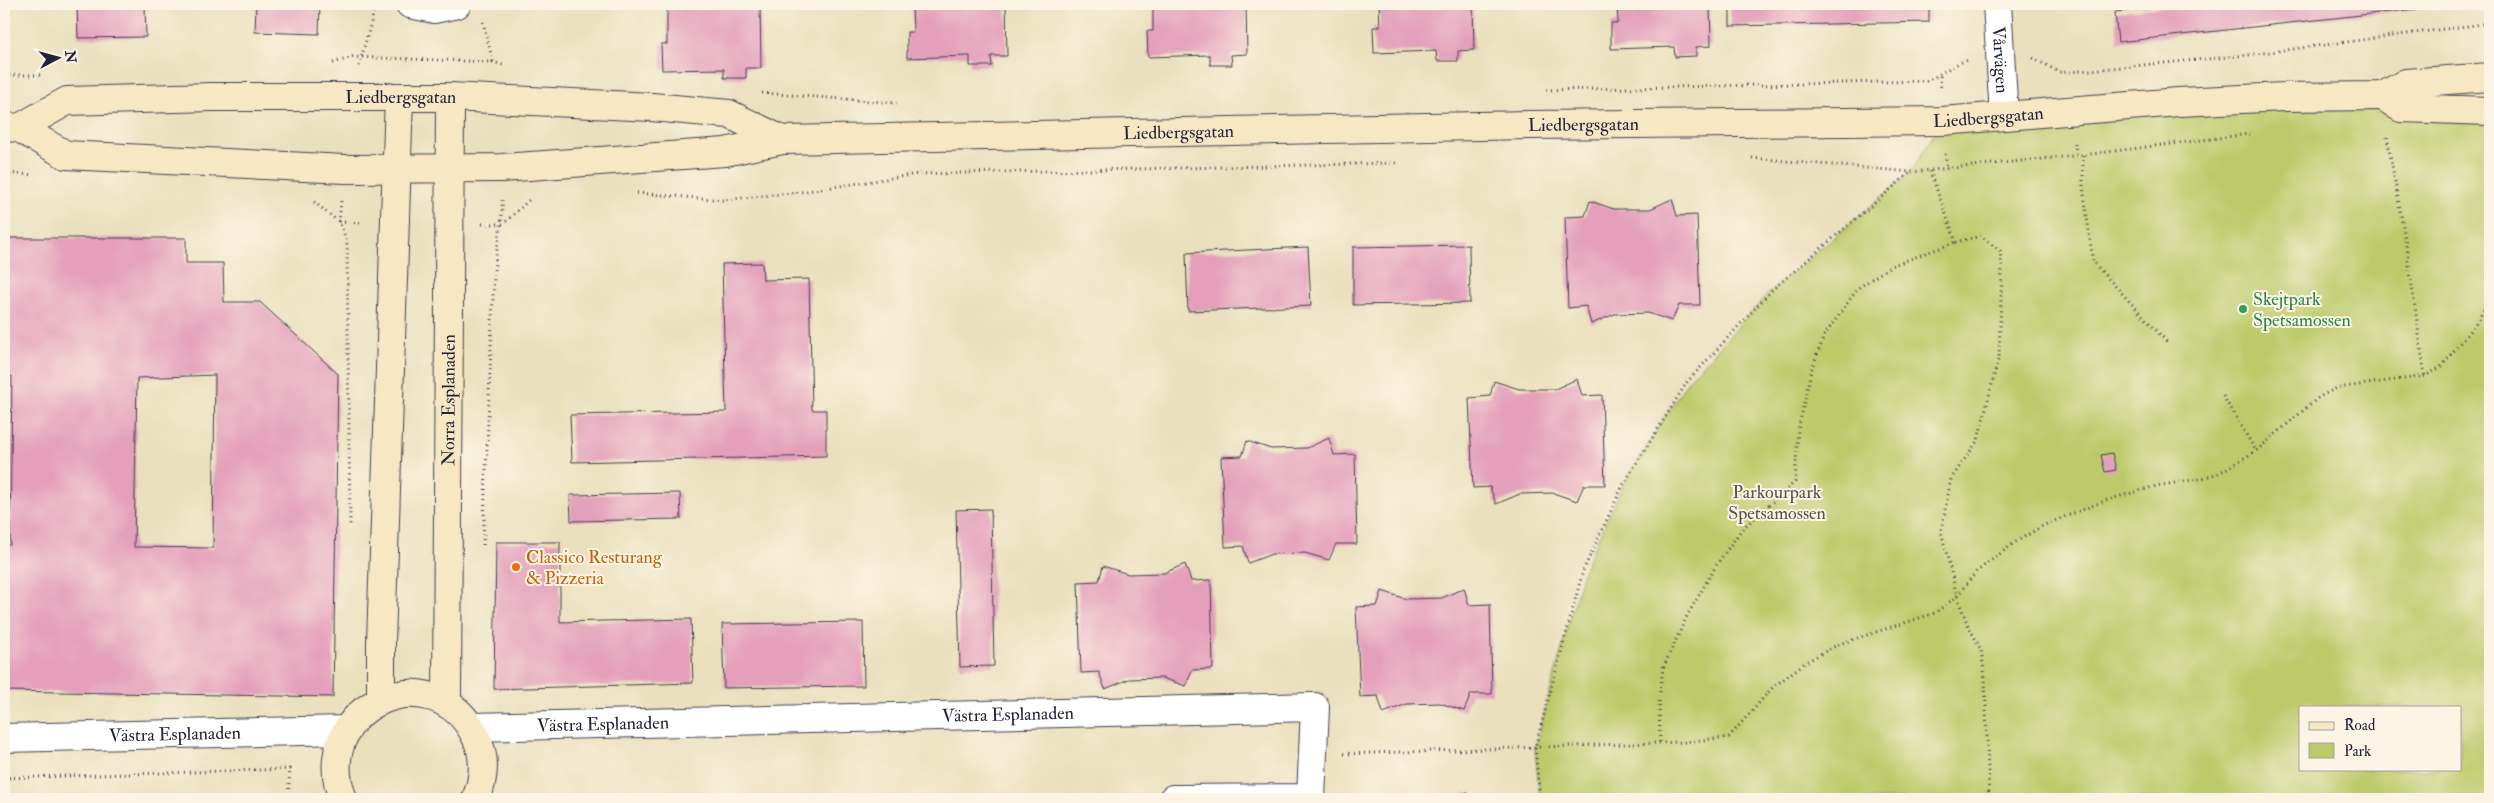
<svg xmlns="http://www.w3.org/2000/svg" width="2494" height="803" viewBox="0 0 2494 803" font-family="'IM FELL Double Pica',serif">
<style>
.green{fill:#bdca6b;stroke:#707653;fill-rule:evenodd}
.building{fill:#e4a0bb;fill-rule:evenodd}
.lines{fill:none;stroke-linecap:round;stroke-linejoin:round}
.street-casing{stroke:#403e4f;stroke-width:30}
.secondary-casing{stroke:#403e4f;stroke-width:30}
.path{stroke:#403e4f;stroke-width:3;stroke-dasharray:1 4;stroke-linecap:butt}
.street{stroke:#fff;stroke-width:28}
.secondary{stroke:#f7e8c3;stroke-width:28}
.leisure-dot{fill:#2e9e5b;stroke:#fcf5e5;stroke-width:2}
.food-dot{fill:#e8710a;stroke:#fcf5e5;stroke-width:2}
.labels{text-anchor:middle;dominant-baseline:central;stroke-width:4;stroke-linejoin:round;paint-order:stroke}
.street-label{font-size:18px;fill:#22223b;stroke:#fcf5e5}
.leisure-label{font-size:18px;fill:#27864d;stroke:#fcf5e5;text-anchor:start}
.park-label{font-size:18px;fill:#505449;stroke:#fcf5e5}
.food-label{font-size:18px;fill:#c56008;stroke:#fcf5e5;text-anchor:start}
</style>
<rect width="100%" height="100%" fill="#fcf5e5"/>
<filter id="ink" filterUnits="userSpaceOnUse"><feTurbulence type="fractalNoise" baseFrequency=".02" numOctaves="2"/><feDisplacementMap in="SourceGraphic" scale="10" xChannelSelector="R" yChannelSelector="G"/><feConvolveMatrix kernelMatrix="1 2 1 2 8 2 1 2 1" color-interpolation-filters="sRGB"/></filter>
<filter id="wash" filterUnits="userSpaceOnUse"><feTurbulence type="fractalNoise" baseFrequency=".0096" numOctaves="4" result="noise"/><feDisplacementMap in="SourceGraphic" scale="20" xChannelSelector="R" yChannelSelector="G"/><feGaussianBlur stdDeviation="1.12" result="paint"/><feColorMatrix in="noise" values="0 0 0 0 0 0 0 0 0 0 0 0 0 0 0 0 0 1.4 0 .05"/><feComposite in="paint" operator="in"/></filter>
<g filter="url(#wash)">
<rect width="100%" height="100%" fill="#eae0be"/>
<path class="green" d="M2179,102L2490,111V799H1540L1535,748L1583,571L1623,485L1687,382L1772,290L1911,172L1942,121ZM2300,707H2460V769H2300Z"/>
<g id="blocks">
<g class="building">
<path d="M77,4H145L146,37L78,38Z"/>
<path d="M256,4H320L319,34L255,32Z"/>
<path d="M667,4H760L761,68H746V78H724V69L662,70L661,44H667Z"/>
<path d="M912,4H1006L1007,56H991L992,66H970V56L907,58V32H913Z"/>
<path d="M1153,4H1246L1247,54L1231,55L1232,65H1210V55L1148,57L1147,31H1153Z"/>
<path d="M1379,4H1473L1474,50L1458,51V61H1437L1436,51L1374,53L1373,27H1380Z"/>
<path d="M1617,4H1710L1711,46L1696,47V56L1675,57L1674,47L1611,49V23H1618Z"/>
<path d="M1730,4H1929V22L1730,26Z"/>
<path d="M2193,4H2432L2433,7L2118,42L2115,12Z"/>
<path d="M1672,199L1677,216L1697,215L1700,305H1679L1672,321L1648,313L1615,314L1591,324L1586,306L1568,308L1565,217L1585,216L1590,201L1614,209H1650Z"/>
<path d="M4,238H186V263H223L224,302H260L338,374L333,697L4,691V545H10L12,376H4ZM215,375L213,548L134,547L137,378Z"/>
<path d="M1469,245L1470,303L1353,305V247Z"/>
<path d="M1308,247L1311,306L1188,311L1186,253Z"/>
<path d="M762,263L763,280L809,279L812,410H826V456L572,462L570,415L726,412L722,264Z"/>
<path d="M1577,379L1582,396L1602,395L1605,485H1584L1577,501L1553,493L1520,494L1496,504L1490,487L1473,488L1469,398L1490,396L1494,381L1519,389H1555Z"/>
<path d="M1329,438L1334,455L1355,454L1357,544H1336L1329,560L1305,553L1272,554L1248,563L1243,546L1225,547L1221,457L1242,456L1247,441L1271,449L1307,448Z"/>
<path d="M2112,453L2116,470L2105,472L2101,455Z"/>
<path d="M680,493L681,519L571,521L570,495Z"/>
<path d="M991,509L994,666L960,667L956,510Z"/>
<path d="M496,542H560V622L691,619L693,683L494,689Z"/>
<path d="M1185,564L1191,581L1211,580L1213,669L1192,670L1186,686L1162,678L1129,679L1105,689L1099,672L1081,673L1078,582L1099,581L1103,566L1128,574L1164,573Z"/>
<path d="M1464,588L1469,605L1490,604L1492,694H1471L1464,711L1440,703L1407,704L1383,713L1378,696L1360,697L1356,607L1377,606L1382,591L1406,599L1442,598Z"/>
<path d="M863,622L864,686L724,688L722,624Z"/>
<path d="M1467,792L1470,799H1450Z"/>
</g>
</g>
</g>
<g filter="url(#ink)">
<use href="#blocks" fill-opacity="0" stroke="#403e4f" stroke-width="1"/>
<g class="lines">
<defs>
<g id="street">
<path d="M410,4L434,9L457,4"/>
<path id="s1" d="M1997,4L2004,116"/>
<path id="s2" d="M472,727L1315,707L1311,798L1173,799"/>
<path id="s3" d="M4,738L346,730"/>
</g>
<g id="secondary">
<path d="M2383,96L2401,108L2490,111"/>
<path id="s4" d="M4,127L19,128L66,155L345,169L501,168L725,152L782,140L1530,125L1942,121L2179,102L2284,97L2383,96L2406,83L2490,77"/>
<path id="s5" d="M19,128L67,101L212,97H450L652,107L729,114L782,140"/>
<path d="M381,700V642L399,97"/>
<path id="s6" d="M447,704L450,97"/>
<path d="M343,799C307,707 434,650 476,737C486,757 484,779 476,799"/>
</g>
</defs>
<use href="#street" class="street-casing"/>
<use href="#secondary" class="secondary-casing"/>
<g class="path">
<path d="M483,22L493,62"/>
<path d="M2033,58L2059,72H2070L2248,55L2490,23"/>
<path d="M333,63L353,57L493,62L503,65"/>
<path d="M359,66L376,4"/>
<path d="M4,75H44"/>
<path d="M1940,76L1941,90"/>
<path d="M1546,90L1926,81C1942,75 1953,63 1969,60"/>
<path d="M762,93L897,103"/>
<path d="M2387,137L2405,238L2425,376"/>
<path d="M2075,143L2076,155"/>
<path d="M1945,154L1947,169"/>
<path d="M2083,155V186L2093,262L2167,342"/>
<path d="M1752,158L1911,172L2083,155L2250,134"/>
<path d="M1930,171L1956,242L1981,236L2000,251L2002,270L1999,356L1978,440L1951,479L1941,531L1957,596L1967,623L1981,650L1985,677L1989,799"/>
<path d="M4,173L33,175"/>
<path d="M637,193L723,200L801,192L918,174L1396,163"/>
<path d="M314,202L339,222L347,241L350,527"/>
<path d="M339,222L363,223"/>
<path d="M339,222L341,201"/>
<path d="M482,224H503L529,200"/>
<path d="M2223,396L2256,451"/>
<path d="M483,545L494,273C496,248 503,225 502,200"/>
<path d="M1660,742L1659,699L1663,668L1687,616L1717,564L1742,529L1795,482L1798,430L1811,371L1824,336L1858,288L1891,266L1956,242"/>
<path d="M1344,754L1684,742L1729,737L1773,687L1806,662L1839,644L1935,613L1957,596L1976,572L2014,543L2044,525L2107,500L2156,486L2199,479L2219,473L2256,451L2319,397L2337,388L2425,376L2441,367L2476,323L2490,299"/>
<path d="M4,778L290,769"/>
<path d="M288,799L290,767"/>
<path d="M1540,799L1535,748L1583,571L1623,485L1687,382L1772,290L1911,172"/>
</g>
<use href="#street" class="street"/>
<use href="#secondary" class="secondary"/>
</g>
</g>
<circle class="leisure-dot" cx="2243" cy="309" r="5"/>
<circle class="food-dot" cx="516" cy="567" r="5"/>
<g class="labels">
<g class="street-label">
<text stroke="none"><textPath href="#s1" startOffset="56">Vårvägen</textPath></text>
<text stroke="none"><textPath href="#s5" startOffset="389">Liedbergsgatan</textPath></text>
<text stroke="none"><textPath href="#s4" startOffset="1994">Liedbergsgatan</textPath></text>
<text stroke="none"><textPath href="#s4" startOffset="1589">Liedbergsgatan</textPath></text>
<text stroke="none"><textPath href="#s4" startOffset="1184">Liedbergsgatan</textPath></text>
<text stroke="none"><textPath href="#s6" startOffset="304">Norra Esplanaden</textPath></text>
<text stroke="none"><textPath href="#s2" startOffset="536">Västra Esplanaden</textPath></text>
<text stroke="none"><textPath href="#s2" startOffset="131">Västra Esplanaden</textPath></text>
<text stroke="none"><textPath href="#s3" startOffset="171">Västra Esplanaden</textPath></text>
</g>
<g class="leisure-label">
<text x="2253" y="299">Skejtpark<tspan x="2253" dy="21">Spetsamossen</tspan></text>
</g>
<g class="park-label">
<text x="1777" y="492">Parkourpark<tspan x="1777" dy="21">Spetsamossen</tspan></text>
</g>
<g class="food-label">
<text x="526" y="557">Classico Resturang<tspan x="526" dy="21">&amp; Pizzeria</tspan></text>
</g>
</g>
<rect width="2494" height="803" fill="none" stroke="#fcf5e5" stroke-width="20"/>
<rect x="2299" y="706" width="162" height="65" fill="#fcf5e5" stroke="#a5a1a1"/>
<rect x="2309" y="722" width="25" height="8" fill="#f7e8c3" stroke="#a5a1a1"/>
<text x="2344" y="730" font-size="15" fill="#22223b">Road</text>
<rect x="2309" y="743" width="25" height="15" fill="#bdca6b" stroke="#a5a1a1"/>
<text x="2344" y="756" font-size="15" fill="#22223b">Park</text>
<g transform="translate(58 58) rotate(84)" stroke="#fcf5e5" stroke-width="4" paint-order="stroke">
<path d="M0-4L9 19L0 12L-9 19Z" fill="#22223b"/>
<text y="-8" font-size="14" font-weight="bold" text-anchor="middle" fill="#22223b">N</text>
</g>
</svg>
